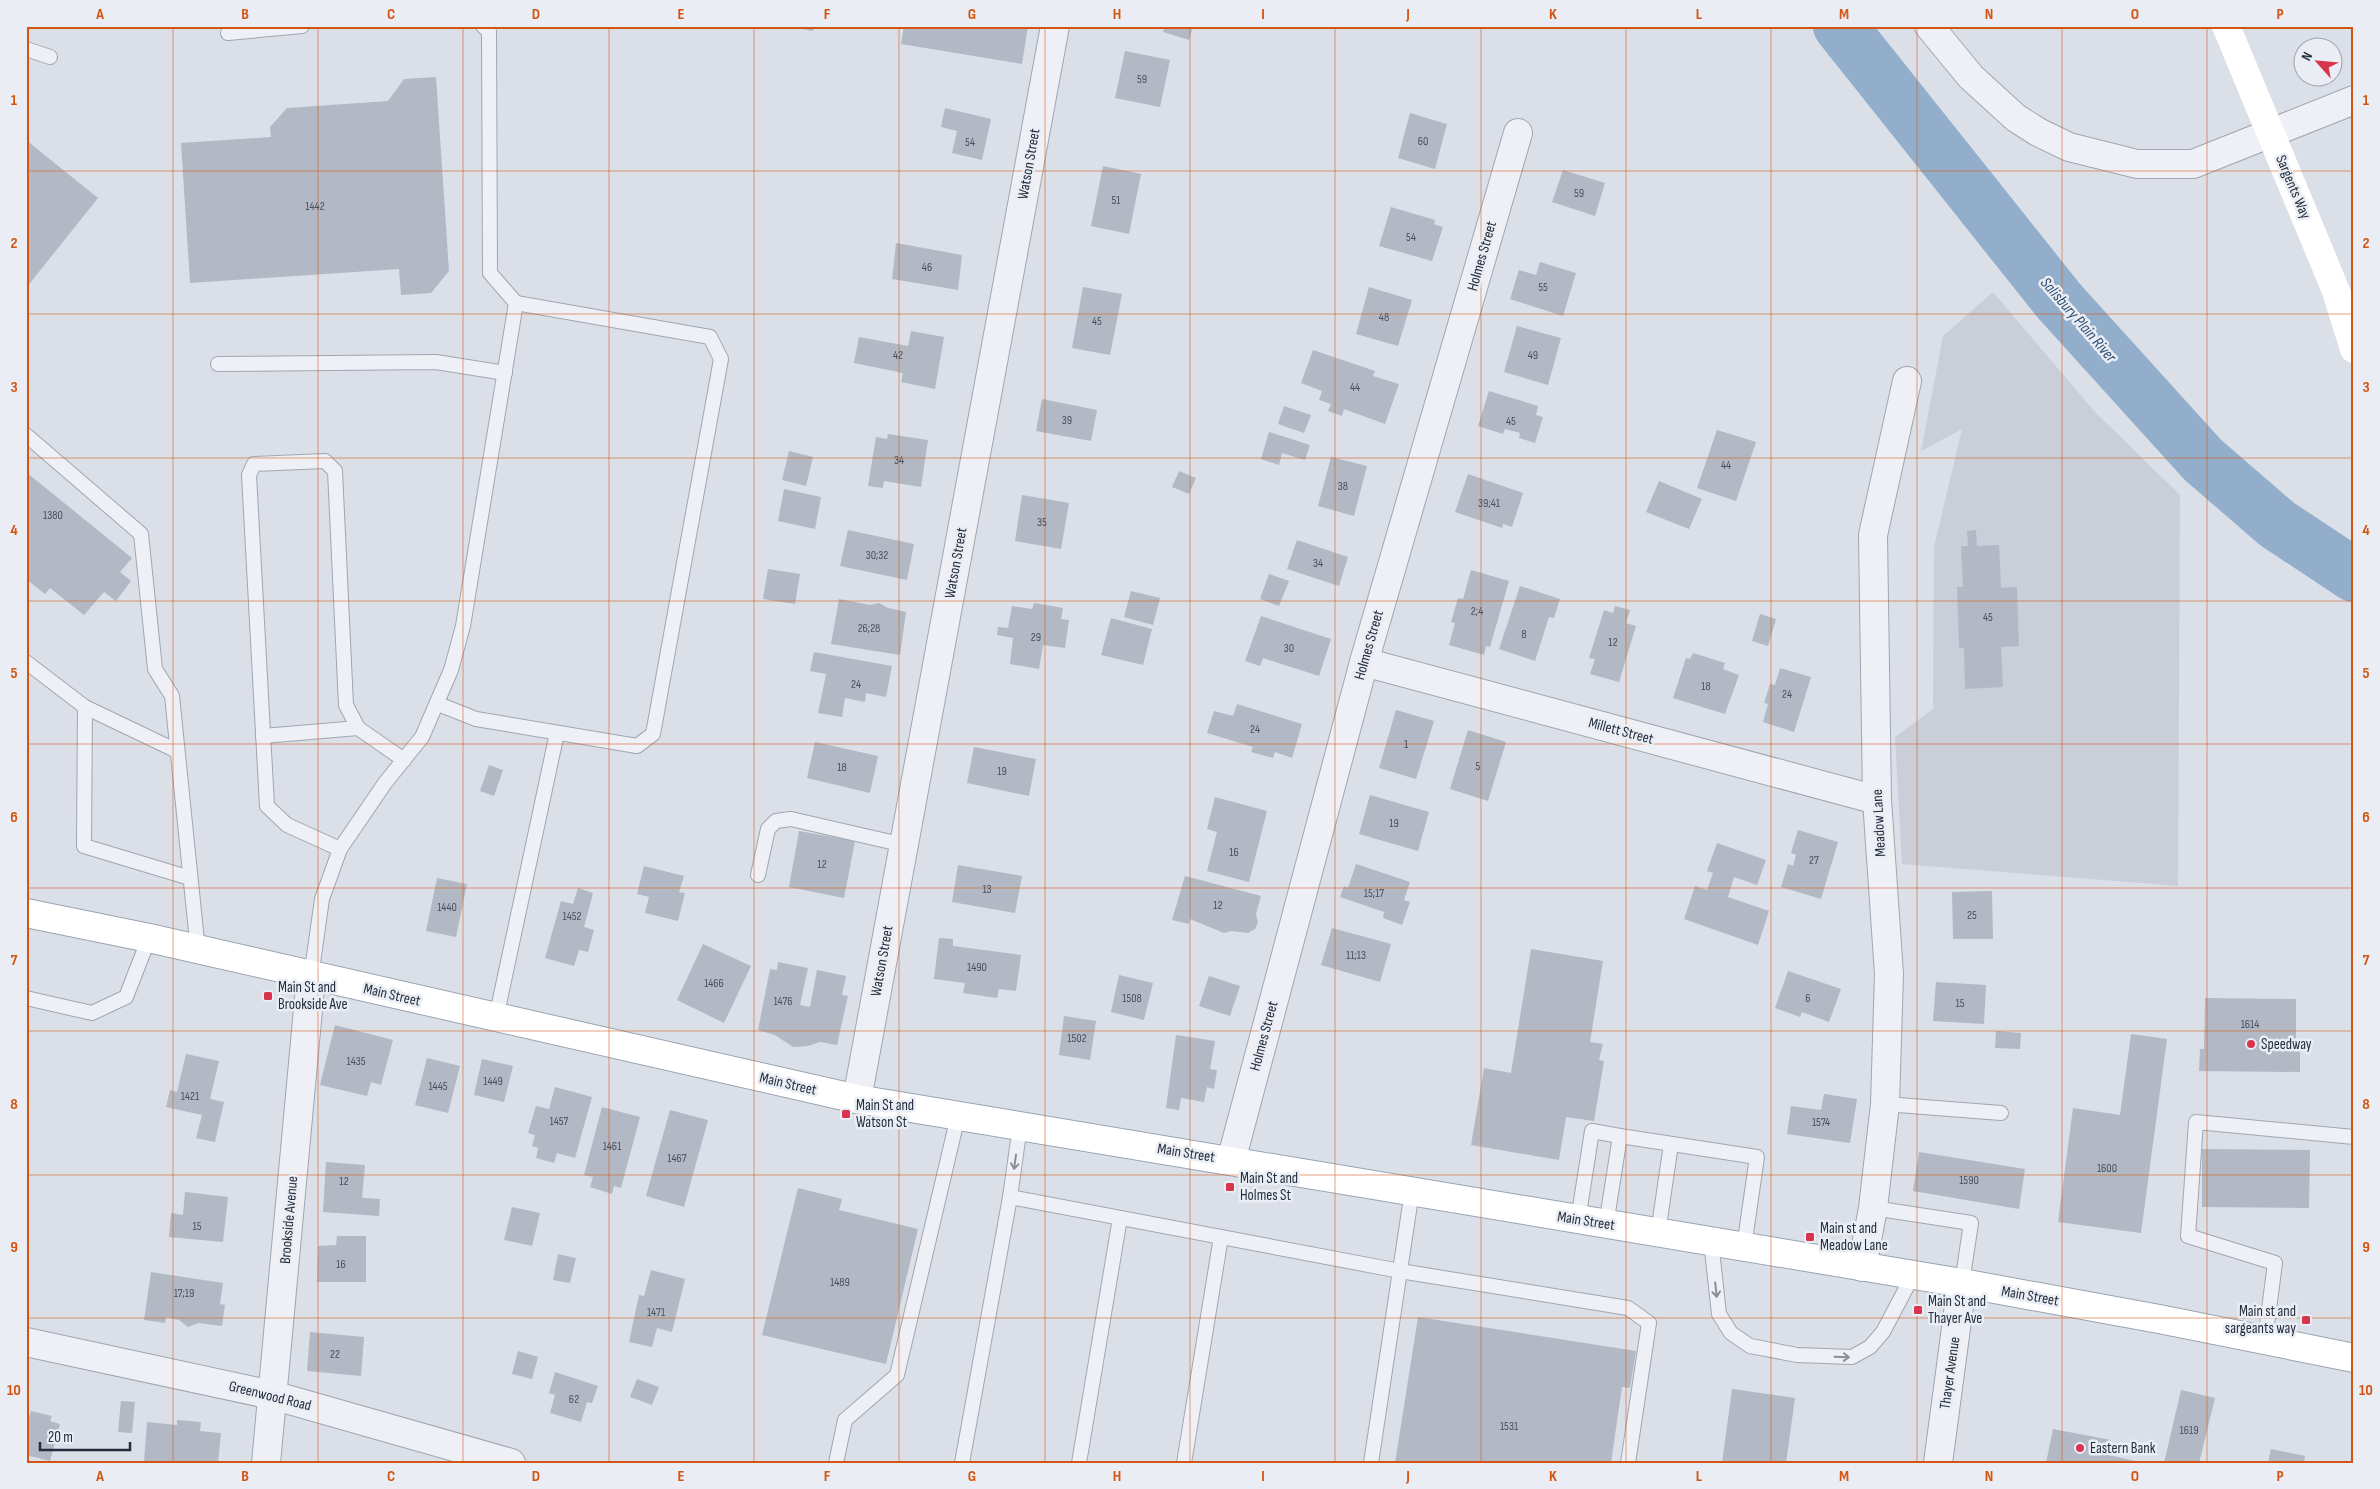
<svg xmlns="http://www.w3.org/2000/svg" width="2380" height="1489" viewBox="0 0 2380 1489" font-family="'Sofia Sans Condensed',sans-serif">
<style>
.built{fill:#c9ced9}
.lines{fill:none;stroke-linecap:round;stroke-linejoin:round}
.river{stroke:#92aeca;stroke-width:54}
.building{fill:#b2b9c4}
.lane-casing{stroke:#a0a6b1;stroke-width:16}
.street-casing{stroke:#a0a6b1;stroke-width:30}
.primary-casing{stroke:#99a4b3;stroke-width:30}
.lane{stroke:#eef0f5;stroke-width:14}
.street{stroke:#eef0f5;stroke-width:28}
.secondary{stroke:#fff;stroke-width:28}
.primary{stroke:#fff;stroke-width:28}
.oneway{stroke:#898e99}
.grid{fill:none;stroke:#d45511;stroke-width:1;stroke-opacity:0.55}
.poi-dot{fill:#d7354e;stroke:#eaeef4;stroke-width:2}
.labels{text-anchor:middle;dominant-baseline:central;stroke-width:5;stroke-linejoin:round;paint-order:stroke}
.number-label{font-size:12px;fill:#48505f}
.street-label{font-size:15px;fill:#242d3d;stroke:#eaeef4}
.poi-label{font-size:15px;fill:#242d3d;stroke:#eaeef4;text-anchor:start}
.water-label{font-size:16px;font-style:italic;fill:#2c4c73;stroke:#eaeef4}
.neatline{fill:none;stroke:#d45511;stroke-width:2}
.grid-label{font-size:16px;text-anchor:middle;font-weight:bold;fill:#d45511}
</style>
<rect width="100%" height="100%" fill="#dbdfe7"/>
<path class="built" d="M1993,292L2094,411L2180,495L2178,886L1902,864L1895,737L1933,709L1934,547L1962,429L1921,451L1943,336Z"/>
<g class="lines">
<path class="river" d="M1840,26L2059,301L2203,460L2277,524L2354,575"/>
</g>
<g class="building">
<path d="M786,26H814L813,31Z"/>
<path d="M904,26H1028L1022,64L901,44Z"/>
<path d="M1165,26H1193L1189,40L1163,32Z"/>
<path d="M1125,51L1170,60L1160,107L1115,98Z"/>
<path d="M436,77L449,271L431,293L401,295L399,269L190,283L181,143L271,137L270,127L287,108L388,101L404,79Z"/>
<path d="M945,108L991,119L982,160L952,153L957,131L941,127Z"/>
<path d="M1410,113L1447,124L1435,169L1398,158Z"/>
<path d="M26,140L98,198L26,288Z"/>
<path d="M1103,166L1141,174L1129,234L1091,226Z"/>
<path d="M1563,170L1605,183L1595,216L1552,202Z"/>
<path d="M1391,207L1435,220L1434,224L1443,227L1432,261L1379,246Z"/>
<path d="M896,243L962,255L958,290L892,279Z"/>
<path d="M1540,262L1576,273L1563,316L1510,299L1519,270L1536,275Z"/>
<path d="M1083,287L1122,294L1110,355L1072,348Z"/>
<path d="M1369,287L1412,300L1398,346L1356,334Z"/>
<path d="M1517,326L1561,338L1548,385L1504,372Z"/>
<path d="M911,331L944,337L935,389L901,382L903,373L854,363L859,337L908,346Z"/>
<path d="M1313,350L1375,371L1373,376L1399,384L1385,424L1344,409L1342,416L1328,411L1331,404L1319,400L1322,391L1301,383Z"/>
<path d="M1489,391L1538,406L1536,415L1543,417L1535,443L1519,438L1520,433L1505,429L1503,434L1478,426Z"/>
<path d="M1042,399L1097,410L1091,441L1036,431Z"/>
<path d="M1284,406L1311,415L1304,433L1278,424Z"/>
<path d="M1717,430L1756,442L1736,501L1697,488Z"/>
<path d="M1269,432L1310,445L1305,460L1282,453L1279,465L1261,459Z"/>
<path d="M888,434L928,440L921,487L884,481L883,488L868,486L876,437L887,439Z"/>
<path d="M789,451L813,457L806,486L782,480Z"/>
<path d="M1331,457L1367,466L1354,516L1318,506Z"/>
<path d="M1179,471L1196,478L1189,494L1172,487Z"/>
<path d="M26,472L132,558L120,572L131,581L116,601L104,592L84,615L50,588L45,594L26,579Z"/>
<path d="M1468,474L1523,493L1512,527L1503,524L1502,528L1455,512Z"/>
<path d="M1659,481L1702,499L1689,529L1646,512Z"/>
<path d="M784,489L821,497L815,529L778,521Z"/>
<path d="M1022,495L1069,503L1061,549L1015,541Z"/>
<path d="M848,530L914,544L907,580L840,566Z"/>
<path d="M1976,530L1977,546L1999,545L2001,588L2017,587L2019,646L2001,647L2003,687L1965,689L1964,648H1959L1957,587H1963L1961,546H1968L1967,531Z"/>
<path d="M1297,540L1348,557L1339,586L1287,569Z"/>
<path d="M768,569L800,574L795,604L763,599Z"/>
<path d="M1471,570L1509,581L1490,647L1486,646L1484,655L1449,645L1455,623L1451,622L1458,598L1463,599Z"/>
<path d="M1269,574L1289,581L1279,606L1260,599Z"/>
<path d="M1520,586L1560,599L1554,618L1549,617L1535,661L1499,649Z"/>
<path d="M1131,591L1160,598L1153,625L1124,617Z"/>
<path d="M839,599L870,605L879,603L888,608L906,612L900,655L831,644Z"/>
<path d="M1034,603L1063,608L1061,619L1069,620L1065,648L1043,645L1039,669L1010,664L1013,638L997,635L998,627L1008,628L1012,606L1032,609Z"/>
<path d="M1615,606L1630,610L1626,623L1636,626L1619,682L1590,674L1595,659L1589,658L1604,610L1613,613Z"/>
<path d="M1760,614L1776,619L1768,646L1752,641Z"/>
<path d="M1261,616L1331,639L1319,676L1263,658L1260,666L1245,661Z"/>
<path d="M1111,618L1152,629L1143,665L1101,655Z"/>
<path d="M814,652L892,666L886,697L866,693L865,702L845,698L842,717L818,713L826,674L810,671Z"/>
<path d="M1693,653L1725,663L1723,669L1739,675L1725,714L1673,698L1686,658L1690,659Z"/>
<path d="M1780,668L1811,677L1794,732L1763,722L1768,704L1764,703L1770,684L1775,685Z"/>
<path d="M1237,704L1302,724L1292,758L1275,752L1273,758L1251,752L1253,747L1207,733L1214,711L1233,716Z"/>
<path d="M1396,710L1434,721L1416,779L1379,768Z"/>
<path d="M1468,730L1506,742L1488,801L1450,789Z"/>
<path d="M815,742L878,756L870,793L807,778Z"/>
<path d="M974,747L1036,759L1029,796L967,783Z"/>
<path d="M489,765L503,770L494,796L480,791Z"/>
<path d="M1370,795L1429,812L1418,851L1359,834Z"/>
<path d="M1215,797L1267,811L1249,882L1207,871L1217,832L1207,829Z"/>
<path d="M1798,830L1838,842L1821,899L1781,887L1788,864L1793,866L1796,855L1791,853Z"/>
<path d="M799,831L855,841L844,898L789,887Z"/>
<path d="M1717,843L1766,860L1757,885L1734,877L1728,897L1769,911L1758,945L1684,919L1695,886L1707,890L1713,873L1707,871Z"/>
<path d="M1356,864L1410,882L1404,900L1410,902L1402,925L1383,918L1384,912L1340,897L1344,886L1348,888Z"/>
<path d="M958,865L1022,876L1015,913L952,902Z"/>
<path d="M644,866L684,876L679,892L685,893L678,921L645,913L649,897L637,894Z"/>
<path d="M1185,876L1261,896L1256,914L1258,922L1255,929L1248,933L1231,931L1224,933L1190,919L1189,924L1172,920Z"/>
<path d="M437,878L467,884L456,937L426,931Z"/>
<path d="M578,888L593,893L584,927L594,930L588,952L579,950L574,966L545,958L561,901L573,904Z"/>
<path d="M1992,891L1993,939H1953L1952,892Z"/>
<path d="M1332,928L1391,944L1380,982L1321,965Z"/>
<path d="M939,938L953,939V946L1021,955L1016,991L999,989L997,998L963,993L965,983L934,979Z"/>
<path d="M703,944L751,966L724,1023L677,1000Z"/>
<path d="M1531,949L1603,961L1590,1042L1603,1044L1599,1060L1604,1061L1594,1121L1566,1117L1559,1160L1471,1145L1484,1068L1511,1073Z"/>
<path d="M778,962L808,968L800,1005L810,1007L817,970L846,976L842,995L848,996L837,1045L820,1042L808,1046L793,1047L775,1035L758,1030L770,969L777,970Z"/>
<path d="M1788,971L1841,989L1829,1022L1802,1012L1800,1017L1775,1008Z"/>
<path d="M1119,975L1153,983L1144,1020L1111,1012Z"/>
<path d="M1209,976L1240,986L1230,1016L1199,1006Z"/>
<path d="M1936,982L1986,985L1984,1024L1933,1021Z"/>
<path d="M2205,998L2296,999V1050H2300V1072L2199,1071L2200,1049H2204Z"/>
<path d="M1064,1016L1096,1021L1090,1060L1059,1055Z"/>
<path d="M335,1025L393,1040L381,1085L371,1082L367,1096L320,1085Z"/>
<path d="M1996,1031L2021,1033L2020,1049L1995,1048Z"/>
<path d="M2131,1034L2167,1039L2141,1233L2058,1222L2073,1108L2120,1115Z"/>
<path d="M1176,1035L1215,1041L1210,1069L1217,1070L1214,1089L1207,1087L1204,1102L1181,1098L1179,1110L1166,1108Z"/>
<path d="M186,1054L219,1061L210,1099L224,1102L215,1142L196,1138L202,1115L166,1107L170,1090L177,1092Z"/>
<path d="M427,1058L460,1066L448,1113L415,1105Z"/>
<path d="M482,1059L513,1066L504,1102L474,1095Z"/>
<path d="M555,1087L592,1097L575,1158L557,1153L554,1163L536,1158L538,1148L532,1146L535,1135L528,1133L536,1106L549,1109Z"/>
<path d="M1824,1094L1857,1099L1850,1143L1787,1134L1791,1106L1821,1110Z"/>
<path d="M602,1107L640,1117L621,1188L614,1186L612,1194L590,1187L593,1177L584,1175Z"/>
<path d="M670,1110L708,1120L684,1207L646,1196Z"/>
<path d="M2202,1149L2310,1150L2309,1208L2202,1207Z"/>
<path d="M1919,1152L2025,1169L2019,1209L1913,1191Z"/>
<path d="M326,1162L365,1165L362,1198L380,1199L379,1216L323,1212Z"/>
<path d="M798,1188L842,1199L839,1210L918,1229L886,1364L762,1335Z"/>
<path d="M185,1192L228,1197L223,1242L169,1237L171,1213L183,1215Z"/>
<path d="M512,1207L540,1213L532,1246L504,1240Z"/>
<path d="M337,1236H366V1282H317L318,1246L336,1245Z"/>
<path d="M558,1254L576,1258L570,1283L553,1280Z"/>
<path d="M651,1270L685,1279L672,1332L657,1328L652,1347L629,1342L639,1295L644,1296Z"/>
<path d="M151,1272L223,1283L220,1304L225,1305L222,1326L199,1323L188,1327L179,1320L166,1317L165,1323L144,1320Z"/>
<path d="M1418,1317L1636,1351L1630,1388L1622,1387L1611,1463H1395Z"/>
<path d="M310,1332L364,1337L361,1376L307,1371Z"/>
<path d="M518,1351L538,1357L532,1379L512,1374Z"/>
<path d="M555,1372L598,1386L592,1403L587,1402L581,1422L550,1413L555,1395L549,1393Z"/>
<path d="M637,1379L659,1387L652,1405L630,1397Z"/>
<path d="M1732,1389L1795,1398L1786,1463H1722Z"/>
<path d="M2181,1390L2215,1398L2199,1463H2164Z"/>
<path d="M121,1401L135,1402L132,1433L118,1432Z"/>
<path d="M31,1411L52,1416L50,1421L60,1424L50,1461L26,1455V1416L29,1417Z"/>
<path d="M177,1420L201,1422L200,1431L221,1433L218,1463L144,1462L147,1422L177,1425Z"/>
<path d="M2053,1429L2111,1440L2109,1455L2144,1463H2046Z"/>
<path d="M2271,1449L2305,1456L2304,1463H2268Z"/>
</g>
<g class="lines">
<defs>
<g id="lane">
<path d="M228,33L302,26"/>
<path d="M26,49L50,57"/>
<path d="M218,364L436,362L505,373"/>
<path d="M26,435L141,534L155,669L172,696L198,951"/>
<path d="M26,662L85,707L84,846L190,878"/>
<path d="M438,704L476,719L637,746L653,734L721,359L710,337L516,303L490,273L489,31L483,26"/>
<path d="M85,707L177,751"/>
<path d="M263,736L358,728"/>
<path d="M340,849L287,825L267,806L249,475L254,464L325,461L335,471L346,705L358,728L404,760"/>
<path d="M758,875L768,829L776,821L791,819L904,845"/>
<path d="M311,977L322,899L340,849L385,783L422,737L451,670L463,626L516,303"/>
<path d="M26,998L92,1013L126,997L149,938"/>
<path d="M496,1018L557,733"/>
<path d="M1885,1104L2001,1113"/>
<path d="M1010,1197L1020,1126"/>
<path d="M1873,1208L1971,1223L1962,1283"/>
<path d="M1578,1220L1592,1131L1620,1136"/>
<path d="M1606,1225L1620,1136L1757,1157L1744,1247"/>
<path d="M1658,1233L1671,1144"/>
<path d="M1711,1241L1719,1314L1731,1333L1750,1346L1797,1355L1852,1357L1870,1347L1883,1332L1913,1275"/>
<path d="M2265,1340L2275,1263L2188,1236L2196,1122L2354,1137"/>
<path d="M836,1463L845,1420L897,1375L958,1116"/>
<path d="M962,1463L1010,1197L1400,1271L1628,1308L1649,1323L1628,1463"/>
<path d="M1079,1463L1120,1218"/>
<path d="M1184,1463L1221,1237"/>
<path d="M1371,1463L1412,1191"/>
</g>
<g id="street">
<path d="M1929,26L1971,77L2016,118L2038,132L2069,147L2137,164H2193L2354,100"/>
<path d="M1364,662L1877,800"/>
<path d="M857,1099L1055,26"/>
<path d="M1231,1161L1364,662L1518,133"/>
<path d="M1862,1267L1873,1208L1885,1104L1889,974L1877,800L1873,535L1907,381"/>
<path d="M26,1342L272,1395L511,1463"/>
<path d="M266,1463L311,977"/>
<path d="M1938,1463L1962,1283"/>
</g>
<path id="primary" d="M26,913L149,938L857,1099L1962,1283L2159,1319L2354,1358"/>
</defs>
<use href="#lane" class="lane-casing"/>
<use href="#street" class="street-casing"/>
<use href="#primary" class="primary-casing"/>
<use href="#lane" class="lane"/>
<use href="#street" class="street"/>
<path class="secondary" d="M2226,26L2336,291L2354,349"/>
<use href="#primary" class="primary"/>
</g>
<defs><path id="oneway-shaft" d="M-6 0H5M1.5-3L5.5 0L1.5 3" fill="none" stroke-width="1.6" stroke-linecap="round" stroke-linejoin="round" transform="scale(1.25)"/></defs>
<g class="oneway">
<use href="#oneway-shaft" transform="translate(1015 1162) rotate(98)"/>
<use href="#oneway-shaft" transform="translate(1716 1290) rotate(84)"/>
<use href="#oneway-shaft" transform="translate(1842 1357) rotate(2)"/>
</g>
<path class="grid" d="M173,26V1463M318,26V1463M463,26V1463M609,26V1463M754,26V1463M899,26V1463M1045,26V1463M1190,26V1463M1335,26V1463M1481,26V1463M1626,26V1463M1771,26V1463M1917,26V1463M2062,26V1463M2207,26V1463M26,171H2354M26,314H2354M26,458H2354M26,601H2354M26,744H2354M26,888H2354M26,1031H2354M26,1175H2354M26,1318H2354"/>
<g class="poi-dot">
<rect x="263" y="991" width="10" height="10" rx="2.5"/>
<circle cx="2251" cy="1044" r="5"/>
<rect x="841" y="1109" width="10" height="10" rx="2.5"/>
<rect x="1225" y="1182" width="10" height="10" rx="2.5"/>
<rect x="1805" y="1232" width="10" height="10" rx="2.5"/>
<rect x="1913" y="1305" width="10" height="10" rx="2.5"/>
<rect x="2301" y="1315" width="10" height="10" rx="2.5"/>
<circle cx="2080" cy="1448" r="5"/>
</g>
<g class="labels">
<g class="number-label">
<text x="1142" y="79">59</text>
<text x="1423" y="141">60</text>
<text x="970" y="142">54</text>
<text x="1579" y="193">59</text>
<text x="1116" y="200">51</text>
<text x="315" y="206">1442</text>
<text x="1411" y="237">54</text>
<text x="927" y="267">46</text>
<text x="1543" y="287">55</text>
<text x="1384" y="317">48</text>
<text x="1097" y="321">45</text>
<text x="898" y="355">42</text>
<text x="1533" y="355">49</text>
<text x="1355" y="387">44</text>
<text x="1067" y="420">39</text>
<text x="1511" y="421">45</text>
<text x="899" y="460">34</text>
<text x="1726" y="465">44</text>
<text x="1343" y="486">38</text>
<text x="1489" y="503">39;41</text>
<text x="53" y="515">1380</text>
<text x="1042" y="522">35</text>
<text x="877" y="555">30;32</text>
<text x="1318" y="563">34</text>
<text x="1477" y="611">2;4</text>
<text x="1988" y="617">45</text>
<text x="869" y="628">26;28</text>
<text x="1524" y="634">8</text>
<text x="1036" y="637">29</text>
<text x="1613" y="642">12</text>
<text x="1289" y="648">30</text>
<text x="856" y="684">24</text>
<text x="1706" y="686">18</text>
<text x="1787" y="694">24</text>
<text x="1255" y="729">24</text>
<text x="1406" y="744">1</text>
<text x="1478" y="766">5</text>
<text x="842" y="767">18</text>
<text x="1002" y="771">19</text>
<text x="1394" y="823">19</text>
<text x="1234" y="852">16</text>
<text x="1814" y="860">27</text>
<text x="822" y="864">12</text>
<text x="987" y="889">13</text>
<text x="1374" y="893">15;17</text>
<text x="1218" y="905">12</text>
<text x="447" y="907">1440</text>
<text x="1972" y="915">25</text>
<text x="572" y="916">1452</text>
<text x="1356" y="955">11;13</text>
<text x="977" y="967">1490</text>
<text x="714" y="983">1466</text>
<text x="1132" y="998">1508</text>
<text x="1808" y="998">6</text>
<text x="783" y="1001">1476</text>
<text x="1960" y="1003">15</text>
<text x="2250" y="1024">1614</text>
<text x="1077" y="1038">1502</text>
<text x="356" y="1061">1435</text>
<text x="493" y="1081">1449</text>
<text x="438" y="1086">1445</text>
<text x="190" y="1096">1421</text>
<text x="559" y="1121">1457</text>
<text x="1821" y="1122">1574</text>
<text x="612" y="1146">1461</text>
<text x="677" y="1158">1467</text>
<text x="2107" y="1168">1600</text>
<text x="1969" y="1180">1590</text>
<text x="344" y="1181">12</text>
<text x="197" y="1226">15</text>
<text x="341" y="1264">16</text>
<text x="840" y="1282">1489</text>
<text x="184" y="1293">17;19</text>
<text x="656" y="1312">1471</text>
<text x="335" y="1354">22</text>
<text x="574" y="1399">62</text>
<text x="1509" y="1426">1531</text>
<text x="2189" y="1430">1619</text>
</g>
<g class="street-label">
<text transform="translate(1029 164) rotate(-80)">Watson Street</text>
<text transform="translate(2293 187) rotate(67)">Sargents Way</text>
<text transform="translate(1482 256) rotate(-74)">Holmes Street</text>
<text transform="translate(956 563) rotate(-80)">Watson Street</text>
<text transform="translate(1369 645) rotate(-74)">Holmes Street</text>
<text transform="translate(1621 731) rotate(15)">Millett Street</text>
<text transform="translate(1879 823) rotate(-93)">Meadow Lane</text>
<text transform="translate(882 961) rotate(-80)">Watson Street</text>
<text transform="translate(392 995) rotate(13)">Main Street</text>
<text transform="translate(1264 1036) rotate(-75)">Holmes Street</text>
<text transform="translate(788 1084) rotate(13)">Main Street</text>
<text transform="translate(1186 1153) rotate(9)">Main Street</text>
<text transform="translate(289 1220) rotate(-85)">Brookside Avenue</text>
<text transform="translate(1586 1221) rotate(9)">Main Street</text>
<text transform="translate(2030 1296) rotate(10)">Main Street</text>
<text transform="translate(1950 1373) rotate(-82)">Thayer Avenue</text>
<text transform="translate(270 1396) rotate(14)">Greenwood Road</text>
</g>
<g class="poi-label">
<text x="278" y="987">Main St and<tspan x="278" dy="17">Brookside Ave</tspan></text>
<text x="2261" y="1044">Speedway</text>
<text x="856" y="1105">Main St and<tspan x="856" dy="17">Watson St</tspan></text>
<text x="1240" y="1178">Main St and<tspan x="1240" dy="17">Holmes St</tspan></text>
<text x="1820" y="1228">Main st and<tspan x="1820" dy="17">Meadow Lane</tspan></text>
<text x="1928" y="1301">Main St and<tspan x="1928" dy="17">Thayer Ave</tspan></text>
<text x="2296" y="1311" text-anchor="end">Main st and<tspan x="2296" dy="17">sargeants way</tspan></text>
<text x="2090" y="1448">Eastern Bank</text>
</g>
<g class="water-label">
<text transform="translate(2078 320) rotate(49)">Salisbury Plain River</text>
</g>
</g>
<rect width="2380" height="1489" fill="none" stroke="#eaeef4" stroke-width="55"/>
<g transform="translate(2318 62) rotate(297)"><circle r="24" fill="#eaeef4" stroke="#9ba1ab"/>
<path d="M0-4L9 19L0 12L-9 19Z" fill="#d7354e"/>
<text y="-8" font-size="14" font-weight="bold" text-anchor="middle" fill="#242d3d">N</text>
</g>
<path d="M40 1442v8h90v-8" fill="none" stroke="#242d3d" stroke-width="2.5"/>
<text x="48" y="1442" font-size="15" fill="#242d3d" stroke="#eaeef4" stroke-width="4" paint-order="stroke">20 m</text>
<rect x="28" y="28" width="2324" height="1434" class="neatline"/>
<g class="grid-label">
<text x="100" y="19">A</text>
<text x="245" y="19">B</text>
<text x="391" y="19">C</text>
<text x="536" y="19">D</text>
<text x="681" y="19">E</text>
<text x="827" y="19">F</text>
<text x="972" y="19">G</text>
<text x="1117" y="19">H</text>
<text x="1263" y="19">I</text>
<text x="1408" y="19">J</text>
<text x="1553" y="19">K</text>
<text x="1699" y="19">L</text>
<text x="1844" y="19">M</text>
<text x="1989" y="19">N</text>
<text x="2135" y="19">O</text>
<text x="2280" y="19">P</text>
<text x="14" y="105">1</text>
<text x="2366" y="105">1</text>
<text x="14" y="248">2</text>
<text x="2366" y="248">2</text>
<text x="14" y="392">3</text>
<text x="2366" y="392">3</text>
<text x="14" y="535">4</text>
<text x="2366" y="535">4</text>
<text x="14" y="678">5</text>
<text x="2366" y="678">5</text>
<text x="14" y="822">6</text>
<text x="2366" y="822">6</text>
<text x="14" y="965">7</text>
<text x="2366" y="965">7</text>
<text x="14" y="1109">8</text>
<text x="2366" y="1109">8</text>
<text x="14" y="1252">9</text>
<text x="2366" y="1252">9</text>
<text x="14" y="1395">10</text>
<text x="2366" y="1395">10</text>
<text x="100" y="1481">A</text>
<text x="245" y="1481">B</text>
<text x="391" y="1481">C</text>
<text x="536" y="1481">D</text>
<text x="681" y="1481">E</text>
<text x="827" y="1481">F</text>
<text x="972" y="1481">G</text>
<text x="1117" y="1481">H</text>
<text x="1263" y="1481">I</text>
<text x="1408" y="1481">J</text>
<text x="1553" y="1481">K</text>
<text x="1699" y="1481">L</text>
<text x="1844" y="1481">M</text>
<text x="1989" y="1481">N</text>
<text x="2135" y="1481">O</text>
<text x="2280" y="1481">P</text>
</g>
</svg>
